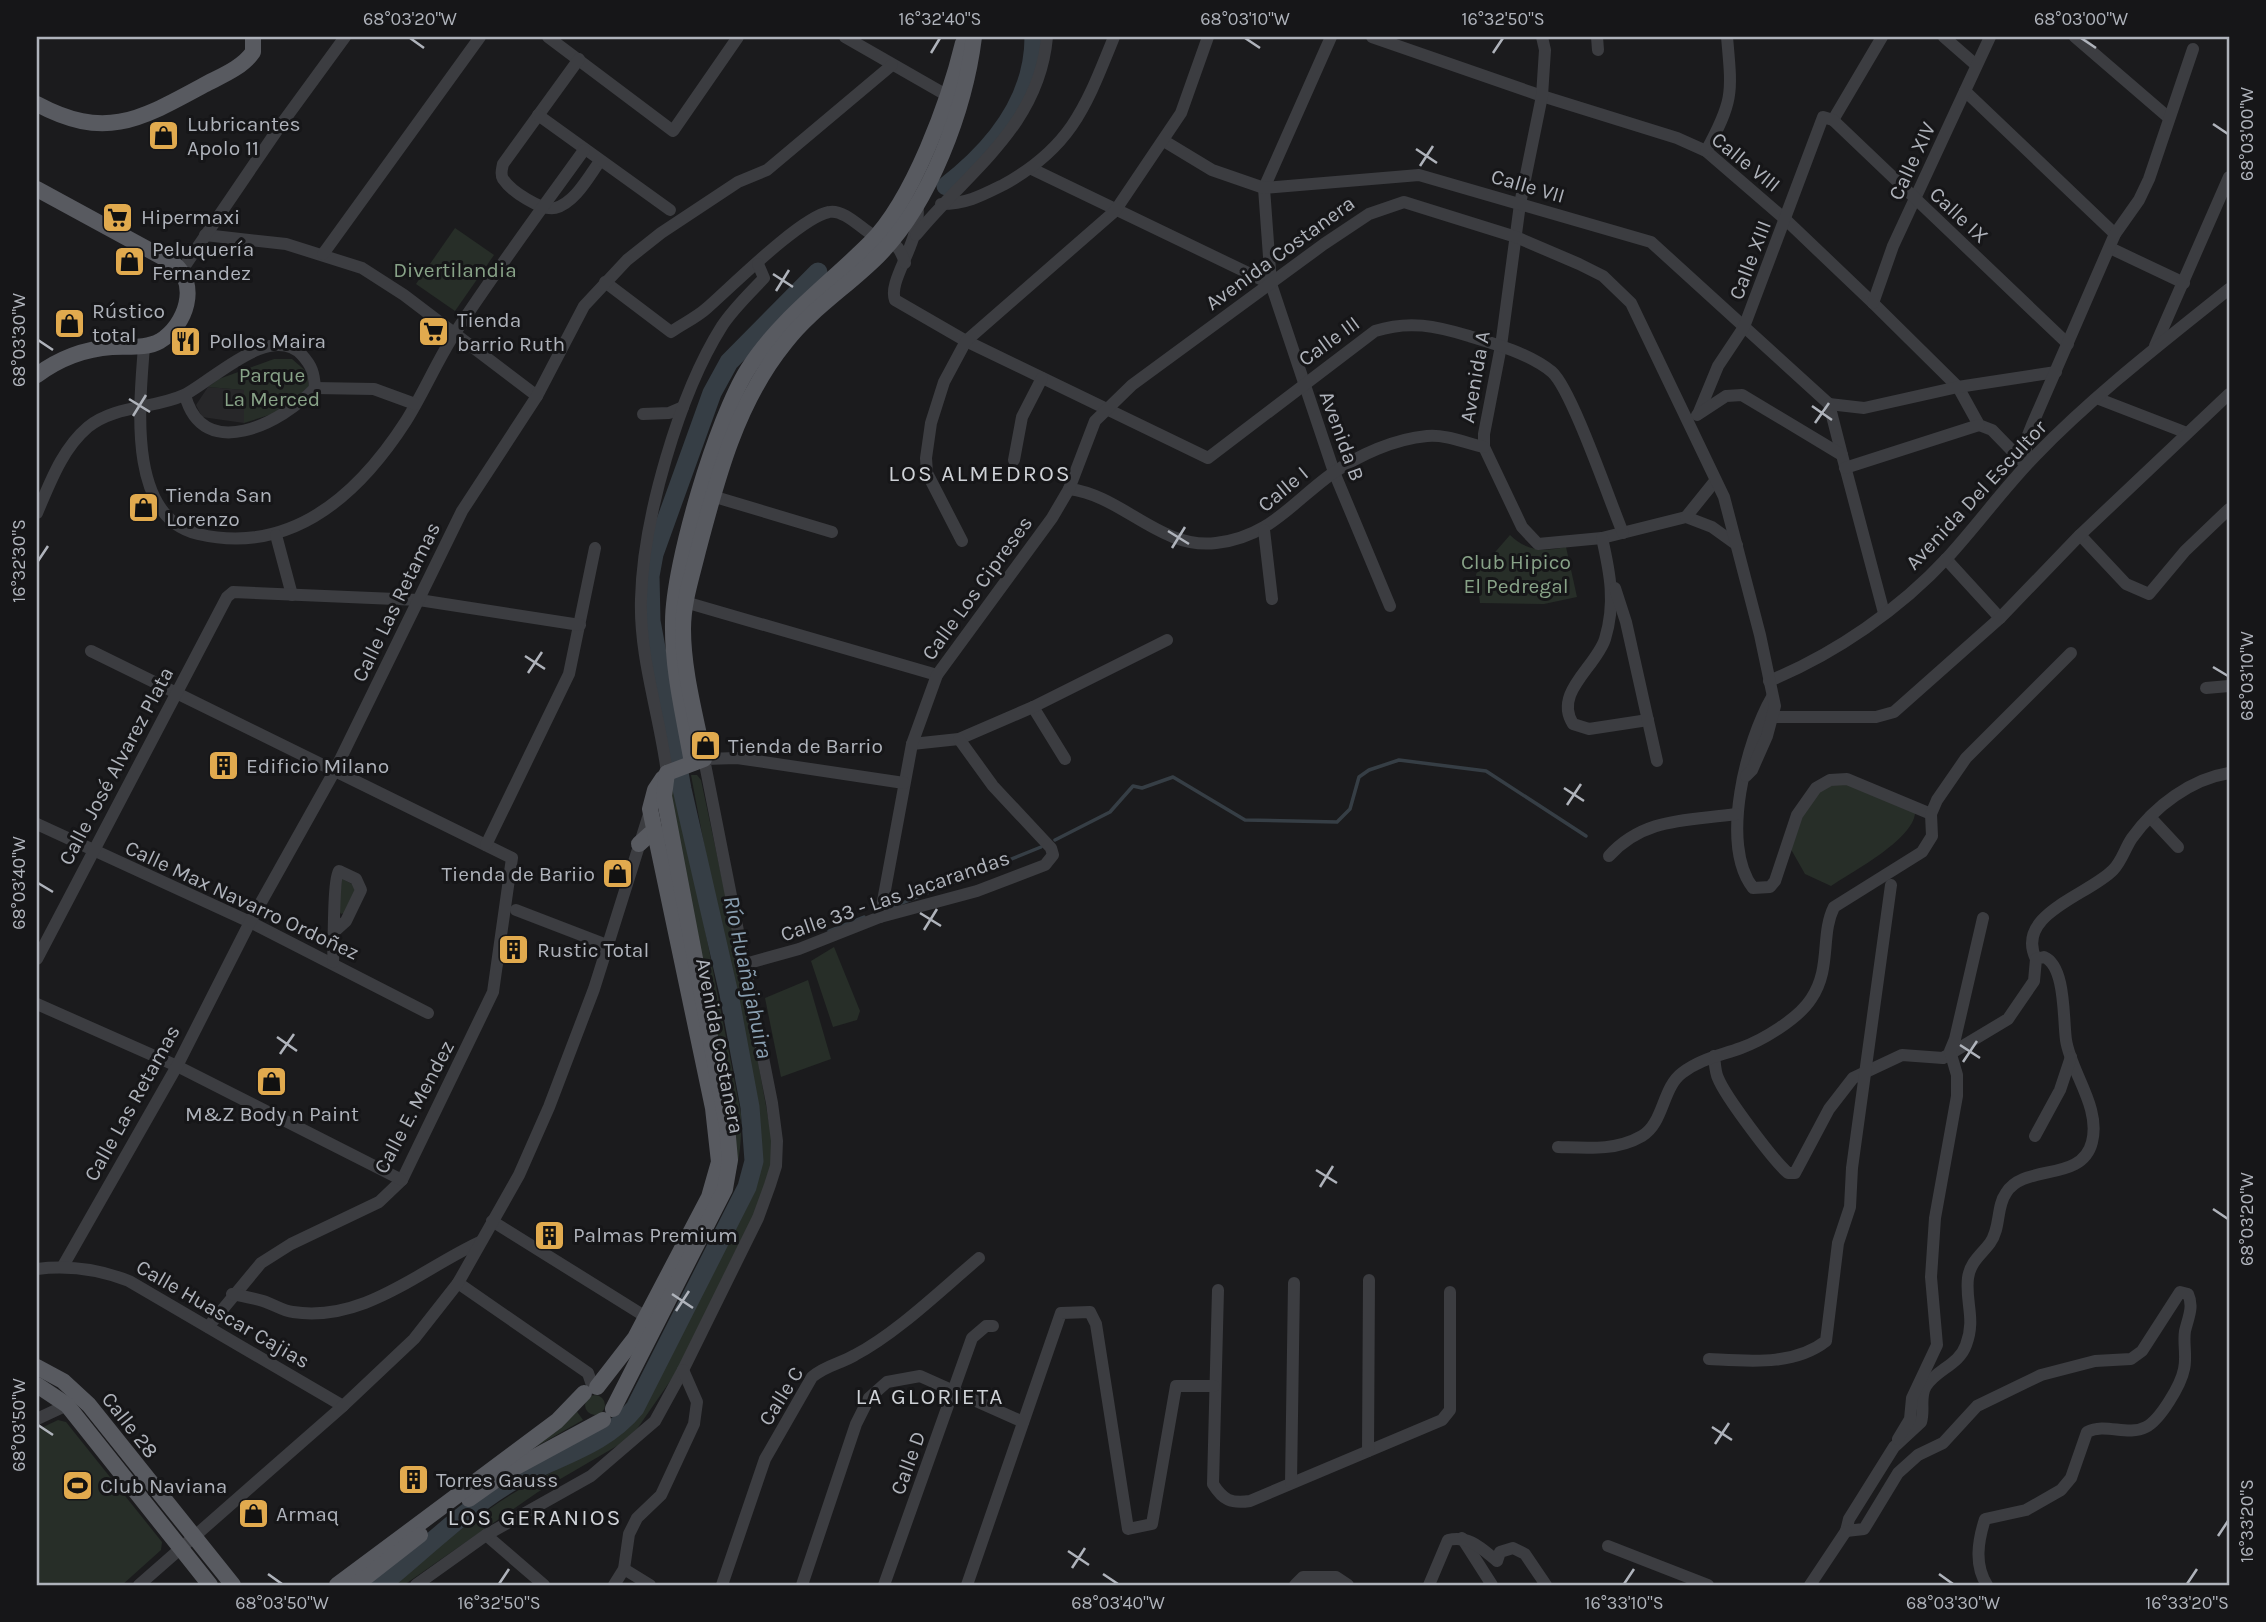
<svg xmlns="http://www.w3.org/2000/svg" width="2266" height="1622" viewBox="0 0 2266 1622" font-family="Karla,sans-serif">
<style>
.built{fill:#272729}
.green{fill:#272e28}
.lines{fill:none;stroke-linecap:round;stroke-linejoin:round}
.stream{stroke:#363e45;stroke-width:3.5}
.river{stroke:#363e45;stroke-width:19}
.minor{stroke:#3c3d41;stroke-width:12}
.major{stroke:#585a60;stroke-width:16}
.ticks{fill:none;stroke:#afb3bb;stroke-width:2.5}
.labels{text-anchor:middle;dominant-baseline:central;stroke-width:6;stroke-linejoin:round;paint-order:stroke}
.poi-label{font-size:21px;fill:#afb3bb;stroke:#161618;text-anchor:start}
.street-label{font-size:21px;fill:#afb3bb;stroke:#161618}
.park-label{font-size:21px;fill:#88a388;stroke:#161618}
.neighbourhood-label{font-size:23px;letter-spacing:2px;fill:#cfd2d7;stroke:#161618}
.water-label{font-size:23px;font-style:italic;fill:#8aa0b2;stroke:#161618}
.neatline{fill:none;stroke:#afb3bb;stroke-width:2.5}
.ticks-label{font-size:18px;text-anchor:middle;fill:#afb3bb}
</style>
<rect width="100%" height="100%" fill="#1b1b1d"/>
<path class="built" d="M208,387L244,390V423L202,417L196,405Z"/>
<g class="green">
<path d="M455,228L494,255L455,311L416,284Z"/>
<path d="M274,359H292L307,372L309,386L288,409L244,423V390L208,387L219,379Z"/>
<path d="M1510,535C1526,551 1544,552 1566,547L1577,597L1544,604L1480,603L1476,574Z"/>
<path d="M673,765L741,1114C743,1169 730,1193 707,1242L728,1181L665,771Z"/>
<path d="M1835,774L1915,810C1918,837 1852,872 1831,886L1805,874L1788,844L1797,815Z"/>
<path d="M691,775H697L701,780L742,972L775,1156L742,1249L673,1377L637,1429L622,1443L538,1492L404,1585H387C429,1555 469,1521 512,1494C563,1463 610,1451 647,1401L750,1195L756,1173L758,1132Z"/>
<path d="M342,879L354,885L358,892L347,912L341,914L338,909Z"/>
<path d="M834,947L860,1011L857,1020L833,1027L811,961Z"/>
<path d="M808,980L831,1059L781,1077L765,998Z"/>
<circle cx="595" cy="1405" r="10"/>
<path d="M573,1406L583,1420L509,1462Z"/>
<path d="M58,1420L66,1422L162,1542L161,1550L122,1585H37V1430Z"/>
</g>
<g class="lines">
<g class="stream">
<path d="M1055,840L1110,812L1133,786L1142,788L1173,777L1245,820L1337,822L1350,809L1359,777L1369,770L1399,760L1486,771L1586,836"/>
<path d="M890,908L1041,847"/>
<path d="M829,931L864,917"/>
</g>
<g class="river">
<path d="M946,186C994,149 1034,101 1034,37"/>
<path d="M381,1585C424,1550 467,1507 516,1479C557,1456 604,1446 635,1408L747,1187L754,1161L750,1107L729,994L682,789L651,621L650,576L654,554L712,393L729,362L818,272"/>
</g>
<g class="minor">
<path d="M548,37L673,131L738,37"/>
<path d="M845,37L948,96"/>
<path d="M1331,37L1264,188L1271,284L1334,472L1390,606"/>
<path d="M1372,37L1542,96L1677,138L1706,151L1786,220L1873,303L1958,387L1979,425L1992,430L2026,465"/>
<path d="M1542,37L1545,50L1542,96L1520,204L1501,346L1484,434V447L1522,527L1538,544L1602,538L1686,517L1712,527L1737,545"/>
<path d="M1597,37L1598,50"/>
<path d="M1944,37L1976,65"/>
<path d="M2075,37L2169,118"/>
<path d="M579,59L503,164C502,169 500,174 503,179C511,191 541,211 555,208C575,203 589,176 600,161"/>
<path d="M1965,91L2115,234"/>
<path d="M538,115L670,210"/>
<path d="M1833,120L1882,37"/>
<path d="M1164,141L1212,170L1264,188L1419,175L1651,242L1829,404L1842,455"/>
<path d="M1706,151C1734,100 1732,93 1727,37"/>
<path d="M1032,169L1271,284"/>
<path d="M917,202C924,240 887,279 895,300L966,341L1208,458L1375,331C1409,320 1436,326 1469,336C1496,344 1530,354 1552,372C1572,390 1610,502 1623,533"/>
<path d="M941,204C966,204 981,196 1003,185C1072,147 1086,106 1114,37"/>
<path d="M205,235L286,244L362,268L404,295L537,396"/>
<path d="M916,235C968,171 1039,127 1047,37"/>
<path d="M2110,248L2184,283"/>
<path d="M323,254L480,37"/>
<path d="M182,270L280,126L345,37"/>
<path d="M605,282L671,332C682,324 696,318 707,308C731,287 801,217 829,212C843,209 860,227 871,234C888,246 896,235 905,263"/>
<path d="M1873,303L1893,246L1990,37"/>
<path d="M144,346C140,401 126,517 198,534C292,556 359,494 406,421C424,392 437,361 455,333C496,270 541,210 584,150"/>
<path d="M2155,346L2229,177"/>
<path d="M315,388L374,389L415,404"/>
<path d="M2099,399L2187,433"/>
<path d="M1829,404L1864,408L1958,387L2056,372"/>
<path d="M1699,412L1718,366L1744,327L1823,117L1833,120L2068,344"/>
<path d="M643,414L669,413L683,407"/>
<path d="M1697,415L1726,396L1742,395L1842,455L1884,613"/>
<path d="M1014,460L1022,417L1042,378"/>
<path d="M2026,465V440L2032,425L2115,234L2139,200L2149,179L2193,49"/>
<path d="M1845,468L1979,425"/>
<path d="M1069,489C1122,495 1160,550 1216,543C1270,537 1292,502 1333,473C1359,455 1394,439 1427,436C1445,434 1466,443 1484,447"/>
<path d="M712,496L832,532"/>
<path d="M37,513C50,483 62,449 88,427C115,405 154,409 184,395C210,383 271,321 302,355C312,366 314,373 315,388C282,423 203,464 185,395"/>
<path d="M1686,517L1715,481"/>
<path d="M1264,530L1272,599"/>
<path d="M276,535L292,595"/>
<path d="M2080,535L2126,584L2149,594L2185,551L2229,509"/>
<path d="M1602,538C1610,573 1616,603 1605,639C1596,667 1553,693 1573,724L1589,729L1648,720"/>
<path d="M962,541L927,473L926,458L931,423L944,382L966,341L1115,211L1181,113L1208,37"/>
<path d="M1946,559L2000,618"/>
<path d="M1615,588L1626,622L1657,761"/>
<path d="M678,600L937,675"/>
<path d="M91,651L512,858L493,992L402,1180L379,1202L291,1244L261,1263L208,1327"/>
<path d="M1769,681C1835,654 1900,609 1948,557C1978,524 2004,488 2035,456C2094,395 2163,342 2229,289"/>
<path d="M2206,688L2229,686"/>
<path d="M1772,697C1747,740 1719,844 1753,888L1770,887L1775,881L1797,815L1816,788L1830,780L1847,779L1931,814"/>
<path d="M1033,707L1065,759"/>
<path d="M1773,717H1876L1894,712L2000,618L2080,535L2229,394"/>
<path d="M912,744L959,739L1033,707L1167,640"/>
<path d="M667,773C660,716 639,657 641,599C643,519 679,394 722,326C733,309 750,293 764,278L758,264"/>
<path d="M2150,817L2178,847"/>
<path d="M37,824L250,922L428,1013"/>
<path d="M486,845L569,674L595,548"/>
<path d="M1609,856C1644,817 1688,821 1736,814"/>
<path d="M516,910L607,945"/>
<path d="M880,917L912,744L937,675L1052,518L1069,489L1095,421L1132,385L1324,244L1369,214L1404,202L1516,237L1579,264L1603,276L1631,303L1724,497L1760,635L1775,706L1767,736L1752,770L1746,776"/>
<path d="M37,959L227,597L233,592L419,600L580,625"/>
<path d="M2036,959C2014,914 2089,895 2113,870C2122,861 2125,848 2132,838C2155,806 2191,779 2229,773"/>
<path d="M333,962C334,947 333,877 339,871L356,879L361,890L346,921L336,930"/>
<path d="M745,964L799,949L880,917L977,891L1045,865L1053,855L1051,848L993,786L959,739"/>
<path d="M37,1004L177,1066L402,1180"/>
<path d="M1714,1056C1715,1063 1715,1072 1718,1078C1725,1096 1773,1160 1788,1173H1795L1829,1109L1853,1078L1902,1055L1943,1058L2008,1019L2034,981L2036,959L2044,957C2066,966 2063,1020 2066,1040C2071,1073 2101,1107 2092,1142C2082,1183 2024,1163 2006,1193C1996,1207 2001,1228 1990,1243C1982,1254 1970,1262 1968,1278C1965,1302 1976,1319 1966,1345C1959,1365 1937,1369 1926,1386C1919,1397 1925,1410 1921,1422L1894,1447L1849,1519L1846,1531L1864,1529L1898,1473L1918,1455L1943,1443L1977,1406L2041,1375L2095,1361L2131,1359L2142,1351L2180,1292L2188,1294C2194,1307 2188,1318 2185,1331C2183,1343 2187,1357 2184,1369C2181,1385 2160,1420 2146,1427C2127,1437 2106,1422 2087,1432L2071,1478L2061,1490L2026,1510L1985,1519C1978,1541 1974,1565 1987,1585"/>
<path d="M2035,1136L2060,1090L2071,1057"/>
<path d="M1558,1147C1587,1148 1616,1151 1642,1136C1664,1123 1662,1088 1682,1073C1700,1059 1719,1056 1741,1048C1763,1040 1798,1019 1811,999C1832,968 1820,935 1834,907L1922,852L1932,836L1931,814L1937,800L1966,758L2071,653"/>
<path d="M492,1221L646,1317"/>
<path d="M63,1266L177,1066L250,922L334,772L462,511L537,396L584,306L627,260L661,233L738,182L767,170L892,65"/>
<path d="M37,1269C69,1265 98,1269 129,1281L343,1406"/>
<path d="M458,1283L588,1373L593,1388"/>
<path d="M1218,1290L1213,1484C1223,1500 1231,1504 1250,1501L1442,1420L1450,1410V1292"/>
<path d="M232,1294C242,1296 253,1298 263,1301C273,1304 283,1311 293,1312C364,1323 421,1269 480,1242"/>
<path d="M1709,1359C1749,1361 1794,1366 1826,1341L1838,1243L1850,1207L1852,1168L1891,885"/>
<path d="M37,1419L67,1405"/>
<path d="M1898,1439L1910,1419L1912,1398L1937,1345L1931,1277L1935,1218L1957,1096V1075L1950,1051L1955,1039L1983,918"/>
<path d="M1368,1451L1369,1280"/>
<path d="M1291,1483L1294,1283"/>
<path d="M486,1535L544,1585"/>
<path d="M1462,1538L1492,1585"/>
<path d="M1608,1546L1708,1585"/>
<path d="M624,1569L650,1585"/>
<path d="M139,1585L343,1406L414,1339L458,1283L519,1175L549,1107L594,989L650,811"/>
<path d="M416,1585L486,1535L591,1476L655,1421L683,1370L758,1218L770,1185L776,1166L777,1141L772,1103L704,759L737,758L904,783"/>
<path d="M614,1585L624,1569L629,1534L637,1518L661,1495L694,1424L697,1402L683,1370"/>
<path d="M722,1585L765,1459L812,1377C826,1365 840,1364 855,1355C897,1333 942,1289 979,1258"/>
<path d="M802,1585L856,1424L869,1398L887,1382L920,1376L1023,1422"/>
<path d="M884,1585L972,1338L986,1326H993"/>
<path d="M967,1585L1061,1313L1090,1312L1096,1324L1128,1529L1152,1524L1176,1386H1214"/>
<path d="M1295,1585L1303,1577H1336L1348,1585"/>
<path d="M1429,1585L1448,1540C1469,1535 1481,1548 1497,1561L1500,1552L1513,1548L1525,1554L1546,1585"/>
<path d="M1810,1585L1846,1531"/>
</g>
<g class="major">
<path d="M37,104C106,141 141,119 204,85C221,76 242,68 253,52V37"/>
<path d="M37,189L173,263C200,284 186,325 160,341C146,349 127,346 112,347C83,349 60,358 37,375"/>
<path d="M692,763C684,717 672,669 673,622C673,564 717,418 748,369C780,319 829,284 870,243C913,200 949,101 963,43"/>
<path d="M667,773L704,759C696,717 683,672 683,629C683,602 692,576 698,551C717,478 737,402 785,343C810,310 848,286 878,256C930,204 965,109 974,37"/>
<path d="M639,844L650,834L663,835"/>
<path d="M37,1367L63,1381L89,1405L233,1585"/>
<path d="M37,1385L67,1405L210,1585"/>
<path d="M597,1387L635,1338L709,1197L719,1162L713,1108L650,809L655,790L663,778"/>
<path d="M613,1409L725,1189L730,1160L727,1126L664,796L667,773"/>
<path d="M469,1499L507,1472L603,1420"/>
<path d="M337,1585L557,1421L584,1393"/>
<path d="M356,1585L420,1535"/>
</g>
</g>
<path class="ticks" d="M410,38L424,48M1245,38L1260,48M2081,38L2096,48M931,53L940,38M1493,53L1503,38M2213,124L2228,134M1416,149L1437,163M1420,166L1433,146M773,274L793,287M776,291L789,270M38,340L53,350M129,399L150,412M1812,406L1832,420M133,416L146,395M1815,423L1829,403M1168,531L1189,544M1172,548L1185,527M38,561L48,546M525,656L545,669M2213,667L2228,676M528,673L542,652M1564,788L1584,801M1567,805L1581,784M38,883L53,892M920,913L941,926M924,930L937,909M277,1037L297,1051M1960,1045L1980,1058M280,1054L294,1034M1963,1062L1977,1041M1316,1170L1337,1183M1320,1187L1333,1166M2213,1209L2228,1219M672,1294L693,1308M676,1311L689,1291M38,1425L53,1435M1712,1427L1732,1440M1715,1444L1729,1423M2218,1536L2228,1521M1068,1551L1089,1565M1072,1568L1085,1548M268,1574L282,1584M1103,1574L1118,1584M1939,1574L1953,1584M499,1584L509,1569M1624,1584L1634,1569M2187,1584L2197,1569"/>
<defs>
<symbol id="shop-square" viewBox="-11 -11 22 22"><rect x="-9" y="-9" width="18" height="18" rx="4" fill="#e1aa4e" stroke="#161618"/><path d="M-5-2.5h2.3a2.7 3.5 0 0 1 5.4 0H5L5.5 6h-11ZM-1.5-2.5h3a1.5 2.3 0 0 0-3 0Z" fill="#111"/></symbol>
<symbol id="supermarket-square" viewBox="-11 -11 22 22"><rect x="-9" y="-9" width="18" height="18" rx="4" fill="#e1aa4e" stroke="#161618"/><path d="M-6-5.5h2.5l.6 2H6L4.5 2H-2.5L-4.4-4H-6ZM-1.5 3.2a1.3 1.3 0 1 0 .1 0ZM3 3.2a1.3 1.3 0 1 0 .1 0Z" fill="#111"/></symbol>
<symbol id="restaurant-square" viewBox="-11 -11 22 22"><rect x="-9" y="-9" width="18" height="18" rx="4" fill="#e1aa4e" stroke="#161618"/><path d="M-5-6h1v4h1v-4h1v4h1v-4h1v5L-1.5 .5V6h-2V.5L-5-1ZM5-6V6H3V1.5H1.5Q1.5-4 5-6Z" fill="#111"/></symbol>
<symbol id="building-square" viewBox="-11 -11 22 22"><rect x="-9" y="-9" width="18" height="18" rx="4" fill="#e1aa4e" stroke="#161618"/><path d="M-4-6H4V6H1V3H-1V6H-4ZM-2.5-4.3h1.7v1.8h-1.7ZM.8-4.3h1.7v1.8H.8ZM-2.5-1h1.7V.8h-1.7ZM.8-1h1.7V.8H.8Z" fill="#111"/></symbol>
<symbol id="stadium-square" viewBox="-11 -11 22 22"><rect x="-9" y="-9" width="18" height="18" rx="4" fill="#e1aa4e" stroke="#161618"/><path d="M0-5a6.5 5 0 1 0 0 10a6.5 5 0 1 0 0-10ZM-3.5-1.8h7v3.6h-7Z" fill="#111"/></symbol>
</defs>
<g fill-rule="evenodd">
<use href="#shop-square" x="146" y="118" width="35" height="35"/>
<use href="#supermarket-square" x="100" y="200" width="35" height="35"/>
<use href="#shop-square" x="112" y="244" width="35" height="35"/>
<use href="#shop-square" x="52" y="306" width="35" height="35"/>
<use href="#supermarket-square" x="416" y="314" width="35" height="35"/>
<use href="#restaurant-square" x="168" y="324" width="35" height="35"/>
<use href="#shop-square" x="126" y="490" width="35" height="35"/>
<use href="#shop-square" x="688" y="728" width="35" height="35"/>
<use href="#building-square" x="206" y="748" width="35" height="35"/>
<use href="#shop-square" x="600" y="856" width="35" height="35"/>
<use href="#building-square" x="496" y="932" width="35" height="35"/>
<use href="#shop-square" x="254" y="1064" width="35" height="35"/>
<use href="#building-square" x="532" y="1218" width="35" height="35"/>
<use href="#building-square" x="396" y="1462" width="35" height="35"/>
<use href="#stadium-square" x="60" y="1468" width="35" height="35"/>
<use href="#shop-square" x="236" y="1496" width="35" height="35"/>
</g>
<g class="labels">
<g class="poi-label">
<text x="187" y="124">Lubricantes<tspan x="187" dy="24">Apolo 11</tspan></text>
<text x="141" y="217">Hipermaxi</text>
<text x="152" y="249">Peluquería<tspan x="152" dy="24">Fernandez</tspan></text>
<text x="92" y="311">Rústico<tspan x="92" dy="24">total</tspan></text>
<text x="457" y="320">Tienda<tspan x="457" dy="24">barrio Ruth</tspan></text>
<text x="209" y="341">Pollos Maira</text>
<text x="166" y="495">Tienda San<tspan x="166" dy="24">Lorenzo</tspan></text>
<text x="728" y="746">Tienda de Barrio</text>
<text x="246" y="766">Edificio Milano</text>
<text x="595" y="874" text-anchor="end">Tienda de Bariio</text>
<text x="537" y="950">Rustic Total</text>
<text x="272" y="1114" text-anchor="middle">M&amp;Z Body n Paint</text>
<text x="573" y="1235">Palmas Premium</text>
<text x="436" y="1480">Torres Gauss</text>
<text x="100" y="1486">Club Naviana</text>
<text x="276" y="1514">Armaq</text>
</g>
<g class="street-label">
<text transform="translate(1912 161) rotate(-65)">Calle XIV</text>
<text transform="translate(1746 162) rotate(39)">Calle VIII</text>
<text transform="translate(1528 186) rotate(16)">Calle VII</text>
<text transform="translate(1959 215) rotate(43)">Calle IX</text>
<text transform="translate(1280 253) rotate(-36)">Avenida Costanera</text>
<text transform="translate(1750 260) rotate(-69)">Calle XIII</text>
<text transform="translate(1329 341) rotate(-36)">Calle III</text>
<text transform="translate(1475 377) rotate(-80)">Avenida A</text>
<text transform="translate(1342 436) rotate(70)">Avenida B</text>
<text transform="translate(1283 489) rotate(-40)">Calle I</text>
<text transform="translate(1976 495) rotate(-47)">Avenida Del Escultor</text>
<text transform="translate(977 588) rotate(-54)">Calle Los Cipreses</text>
<text transform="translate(396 602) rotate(-64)">Calle Las Retamas</text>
<text transform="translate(116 766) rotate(-62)">Calle José Alvarez Plata</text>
<text transform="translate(895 896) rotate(-19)">Calle 33 - Las Jacarandas</text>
<text transform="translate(242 900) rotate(25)">Calle Max Navarro Ordoñez</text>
<text transform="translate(720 1046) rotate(79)">Avenida Costanera</text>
<text transform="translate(132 1103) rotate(-61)">Calle Las Retamas</text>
<text transform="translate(414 1107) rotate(-62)">Calle E. Mendez</text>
<text transform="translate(223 1314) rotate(30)">Calle Huascar Cajias</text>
<text transform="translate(781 1396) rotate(-58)">Calle C</text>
<text transform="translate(130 1425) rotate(52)">Calle 28</text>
<text transform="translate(908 1463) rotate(-70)">Calle D</text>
</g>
<g class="park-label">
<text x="455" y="270">Divertilandia</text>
<text x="272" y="375">Parque<tspan x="272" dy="24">La Merced</tspan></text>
<text x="1516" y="562">Club Hipico<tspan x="1516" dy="24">El Pedregal</tspan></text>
</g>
<g class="neighbourhood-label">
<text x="980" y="473">LOS ALMEDROS</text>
<text x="930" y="1396">LA GLORIETA</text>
<text x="535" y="1517">LOS GERANIOS</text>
</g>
<g class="water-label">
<text transform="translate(748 977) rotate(78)">Río Huañajahuira</text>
</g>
</g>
<rect width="2266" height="1622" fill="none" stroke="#161618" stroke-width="77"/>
<rect x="38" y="38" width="2190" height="1546" class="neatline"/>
<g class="ticks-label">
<text x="410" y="25">68°03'20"W</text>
<text x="940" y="25">16°32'40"S</text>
<text x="1245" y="25">68°03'10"W</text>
<text x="1503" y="25">16°32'50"S</text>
<text x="2081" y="25">68°03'00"W</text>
<text transform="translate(2247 134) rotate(-90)" y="6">68°03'00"W</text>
<text transform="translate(19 340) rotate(-90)" y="6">68°03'30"W</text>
<text transform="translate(19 561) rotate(-90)" y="6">16°32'30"S</text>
<text transform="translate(2247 676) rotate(-90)" y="6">68°03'10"W</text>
<text transform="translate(19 883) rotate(-90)" y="6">68°03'40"W</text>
<text transform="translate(2247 1219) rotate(-90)" y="6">68°03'20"W</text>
<text transform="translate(19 1425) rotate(-90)" y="6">68°03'50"W</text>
<text transform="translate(2247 1521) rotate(-90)" y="6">16°33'20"S</text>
<text x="282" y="1609">68°03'50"W</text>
<text x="499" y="1609">16°32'50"S</text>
<text x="1118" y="1609">68°03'40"W</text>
<text x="1624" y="1609">16°33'10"S</text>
<text x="1953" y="1609">68°03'30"W</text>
<text x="2187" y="1609">16°33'20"S</text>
</g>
</svg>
